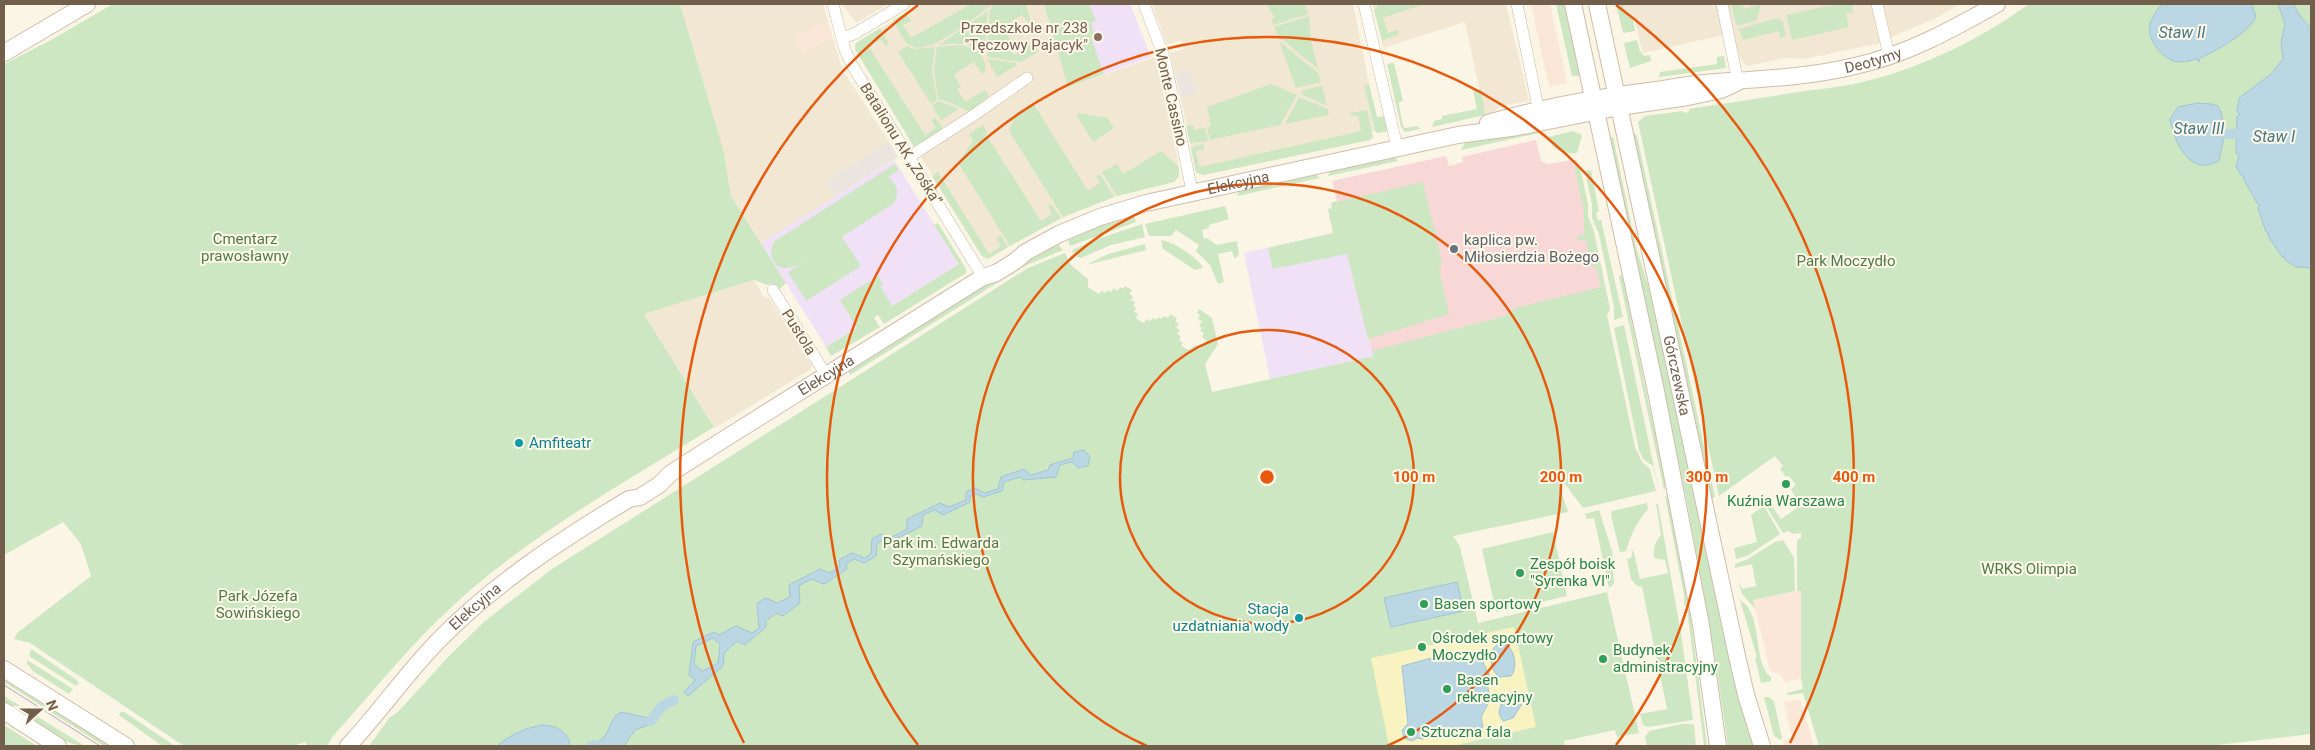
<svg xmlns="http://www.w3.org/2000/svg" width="2315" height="750" viewBox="0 0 2315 750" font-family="Roboto,sans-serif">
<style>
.residential{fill:#f2e7d3}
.commercial{fill:#fae7d8}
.industrial{fill:#eae5de}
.education{fill:#f1e1f7}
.medical{fill:#f8d8d7}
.green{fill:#cde7c3}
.sand{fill:#f8f3c0}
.water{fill:#bad7e3;stroke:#a1c5d4;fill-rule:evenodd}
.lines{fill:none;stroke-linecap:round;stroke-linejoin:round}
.canal{stroke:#bad7e3;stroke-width:10}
.street-casing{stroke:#cbbdab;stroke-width:12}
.secondary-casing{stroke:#cebea9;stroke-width:18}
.street{stroke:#fff;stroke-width:11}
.secondary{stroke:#fff;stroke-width:16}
.tram{stroke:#b8a3c3;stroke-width:1}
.ring{fill:none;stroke:#e8590c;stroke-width:2.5}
.education-dot{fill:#8d6e63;stroke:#fef8e9;stroke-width:2}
.worship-dot{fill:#6b7280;stroke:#fef8e9;stroke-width:2}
.culture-dot{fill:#0f9aa8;stroke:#fef8e9;stroke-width:2}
.leisure-dot{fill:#2e9e5b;stroke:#fef8e9;stroke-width:2}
.labels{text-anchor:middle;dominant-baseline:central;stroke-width:4;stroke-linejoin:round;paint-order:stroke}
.education-label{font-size:15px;fill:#785e54;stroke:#fef8e9;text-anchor:end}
.street-label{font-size:15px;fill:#715e4b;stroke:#fef8e9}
.park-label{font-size:15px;fill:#507b47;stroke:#fef8e9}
.worship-label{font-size:15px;fill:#5b616d;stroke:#fef8e9;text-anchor:start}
.culture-label{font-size:15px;fill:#0d838f;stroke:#fef8e9;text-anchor:start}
.leisure-label{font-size:15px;fill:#27864d;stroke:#fef8e9;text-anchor:start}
.water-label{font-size:16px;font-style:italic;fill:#4a778a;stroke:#fef8e9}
.centre{fill:#e8590c;stroke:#fef8e9;stroke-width:2.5}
.ring-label{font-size:15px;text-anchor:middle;font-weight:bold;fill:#e8590c;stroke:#fef8e9;stroke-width:4;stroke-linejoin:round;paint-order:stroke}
</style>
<rect width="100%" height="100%" fill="#faf5e4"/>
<g class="residential">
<path d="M680,4H823L828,21L795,36L802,52L833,38L842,69L889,142L825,181L835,197L761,243L731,196L724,152Z"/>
<path d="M842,4H888L856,23Z"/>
<path d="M921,4H1044L1068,87L1155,57L1178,161L1179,176L1174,182L1117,196L1090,206L1039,229L988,259L982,256L855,49L856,43Z"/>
<path d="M1152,4H1353L1369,84L1364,85L1375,131L1372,132V139L1203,175L1196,172L1181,99L1187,97L1188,69L1175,74L1170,53L1184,49L1181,40L1167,45Z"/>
<path d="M1373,4H1506L1529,101L1498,107L1496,112L1485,115L1465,22L1386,47L1384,50Z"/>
<path d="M1622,4H1960L1938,17L1876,44L1804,59L1785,58L1747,66L1739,56L1732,33L1643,53L1635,22Z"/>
<path d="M754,280L764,297L769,298L812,365L811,369L715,428L644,314Z"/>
</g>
<g class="commercial">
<path d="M1531,4H1550L1567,83L1549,87Z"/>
<path d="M828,21L833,38L802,52L795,36Z"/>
<path d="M1801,590V678L1785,683L1781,675L1770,670L1753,600Z"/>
<path d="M1800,699L1814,746H1784L1783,740L1792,738L1784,702Z"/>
</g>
<g class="industrial">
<path d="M1188,69L1197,92L1181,99L1175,74Z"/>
<path d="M889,142L898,157L835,197L825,181Z"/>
</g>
<g class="education">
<path d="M1044,4H1130L1151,57L1068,87Z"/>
<path d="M894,160L959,264L826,347L761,243Z"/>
<path d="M1333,233L1347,254L1368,339L1374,356L1270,379L1244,253Z"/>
</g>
<path class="medical" d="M1536,140L1541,161L1548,164L1573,160L1606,308L1374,356L1368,339L1347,254L1333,233L1328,209L1332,208L1331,203L1337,201L1332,181L1446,156L1449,166L1463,162L1462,157Z"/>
<g class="green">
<path d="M113,4H680L724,152L731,196L786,283L778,291L772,284L767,285L754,280L644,314L714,427C627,481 534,532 457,602C412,642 374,691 333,736L327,746H308L305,742L293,746H184L30,643L14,639L17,633L91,576L81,544L63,522L4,555V64L51,40Z"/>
<path d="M971,4H991L989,7C973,18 930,56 911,46C903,42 898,28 893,20L906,13L911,21L903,25L911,38Z"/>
<path d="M993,4H1026L1032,27L1022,15L1003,27L1010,39L1006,42L1014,55L1034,43L1038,52L1021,62L987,57L990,10Z"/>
<path d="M1044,4H1089L1096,21L1091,23L1095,36L1091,38L1104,74L1068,87Z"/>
<path d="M1267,4H1305L1308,14L1273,25L1272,19L1275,18Z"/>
<path d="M1379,4H1424L1383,18L1388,33L1397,30L1399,34L1382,41L1374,10Z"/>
<path d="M1556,4H1565L1581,76H1572Z"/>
<path d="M1616,4H1622L1633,20L1635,31L1623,33Z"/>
<path d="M1731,4H1742L1744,9L1761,4L1757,20L1738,26L1736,24Z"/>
<path d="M1837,4H1852L1853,12L1846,14L1849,27L1792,40L1786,15Z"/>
<path d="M2029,4H2311V734L2209,746H1819L1803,693L1788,695L1787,693L1803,689L1801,678V591H1797V540L1801,538V533L1792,534L1789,531L1783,533L1766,506L1769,502L1781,519L1801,505L1797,506L1793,500L1796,498L1791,489L1796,485L1789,476L1786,477L1780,469L1783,466L1775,456L1719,496L1638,122L1645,116L1683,111L1684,113L1689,112V109C1728,103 1767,97 1805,91C1821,89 1838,87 1854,84C1915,71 1978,41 2029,4Z"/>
<path d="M988,11L984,55C970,42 957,43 939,45Z"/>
<path d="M1309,16L1312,45L1318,69L1278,36L1274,27Z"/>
<path d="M1777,18L1783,21L1786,36L1780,38L1779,31L1743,40L1739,29Z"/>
<path d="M880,28L889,44L885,46L881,39L869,47L925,135L936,128L931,120L935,118L942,126V130L914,147L855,49L856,43Z"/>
<path d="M1637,40L1640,51L1644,56L1650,55L1651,61L1630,68L1624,43Z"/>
<path d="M1279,41L1318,73L1321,82L1296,88Z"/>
<path d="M960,45C974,48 988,55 985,72L982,74L974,62L954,74L961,87L957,89L965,102L985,90L989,96L969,112L954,104L938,99L934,71L937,47Z"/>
<path d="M907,46L914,49L935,47L932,71L937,100L931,104L898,52Z"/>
<path d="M1724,56L1726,68L1659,77L1660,72L1717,64V57Z"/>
<path d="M987,59L1016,63L1017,65L997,77Z"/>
<path d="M1394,63L1403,101L1399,102V105L1403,126L1405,128L1417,126L1420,129L1405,132L1401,127L1387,64Z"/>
<path d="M1271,84L1297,95L1280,125L1210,140L1207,127L1211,126L1207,107Z"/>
<path d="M1369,84L1377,117L1384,116L1388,131L1377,133L1375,131L1364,85Z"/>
<path d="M1322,86L1327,106L1301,94L1303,90Z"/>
<path d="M1481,89L1485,115L1432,127L1434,121L1442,119V116L1477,109L1473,90Z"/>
<path d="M1299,97L1328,109L1329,115L1285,124Z"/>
<path d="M938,101L958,108L957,110L941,120L932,106Z"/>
<path d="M1033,103L1088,191L1100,183L1096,176L1100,174L1114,197L1063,217L1009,131L1016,113Z"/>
<path d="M1367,110L1373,137L1370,140L1203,175L1196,172L1191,148L1203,144L1204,149L1196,151L1199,167L1361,131L1358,115L1351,116L1350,113Z"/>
<path d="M1078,113L1108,118L1114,128L1093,142L1076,114Z"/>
<path d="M983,125L987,132L985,133L1041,221L1052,214L1048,206L1051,204L1061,218L1010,246L958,163L973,141L969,134Z"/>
<path d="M1193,125L1194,130L1205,128L1208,141L1190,143L1186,126Z"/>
<path d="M1538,131L1539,133L1461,150L1466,141Z"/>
<path d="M1573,131L1582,135L1577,153C1564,154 1552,152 1548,137Z"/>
<path d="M1633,132L1637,136L1715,497L1712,499Z"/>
<path d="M1610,137H1613L1636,247L1651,295L1696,499L1754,746H1728L1714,651L1687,502Z"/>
<path d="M1161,151L1179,167V176L1174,182L1117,196L1102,172L1117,164L1123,174Z"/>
<path d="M1395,157L1398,161L1328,176L1330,170Z"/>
<path d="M1573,160H1576L1580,167L1588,204V216L1594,232L1610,309L1607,315L1635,447L1642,462L1650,469L1656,491L1583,508L1554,469L1568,512L1453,536L1460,547L1478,623L1607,592L1639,733L1617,737L1615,730L1564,741L1565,746H369L390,717L398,712L449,656L485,621L552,569L1028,268L1065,253L1071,265L1088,279V287L1099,294L1102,291L1105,293L1108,290L1111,292L1114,288L1117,291L1120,287L1123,289L1125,286L1132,290L1130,294L1133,297L1131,300L1135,302L1133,306L1136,308L1134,312L1138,314L1136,318L1143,323L1147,319L1150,321L1153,318L1156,320L1158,317L1161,319L1164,316L1168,318L1170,314L1177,318L1175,321L1179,324L1176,328L1180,330L1177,334L1181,337L1179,340L1183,343L1181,346L1189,350L1195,345L1200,349L1206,340L1202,337L1204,333L1200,331L1202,328L1199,326L1202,321L1198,319L1200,315L1197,313L1199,309L1212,318L1218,344L1205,364L1212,392L1374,356L1372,351L1504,316L1515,308L1601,287L1596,266L1591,267L1586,240L1578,241L1577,236L1584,234V212Z"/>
<path d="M895,164L899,170L888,177C897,184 900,192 894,203L842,237L861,266L806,301L788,272L828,246C815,253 785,282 773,260C770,253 771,247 775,241Z"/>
<path d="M1591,170L1599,212L1596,213L1598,221L1601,220L1623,317L1614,320V307L1599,234L1592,218V204L1585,171Z"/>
<path d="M938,172L989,254L1001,246L996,238L1001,236L1008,247L988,259L982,256L932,176Z"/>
<path d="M1315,174L1320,178L1237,196L1240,189Z"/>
<path d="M1423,182L1442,263L1439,269L1449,314L1368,339L1347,254L1273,269L1268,248L1333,233L1328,209L1332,208L1331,203Z"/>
<path d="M1225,206L1229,219L1209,225V228L1202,230L1204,239L1207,238L1217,245L1237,241L1239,254L1237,257L1234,258L1232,251L1218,254L1224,282L1218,284L1210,265L1196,251L1199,245L1176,230L1171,236H1149L1145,224Z"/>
<path d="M1133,213L1136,222L1070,246L1068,241L1070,237Z"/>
<path d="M938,223L966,269V273L884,324L878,315L874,318L880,327L831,356L826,347L857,328L840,300L878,276L883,284L880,286L892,306L959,264L934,225Z"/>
<path d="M1142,224L1145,237L1111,245L1081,258L1075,256L1072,250L1098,239Z"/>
<path d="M1161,240C1174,242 1197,257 1203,268L1195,270L1163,249Z"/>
<path d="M1058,244L1063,250L1027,265L1007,277L1005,273L1033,256Z"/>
<path d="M1145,244L1146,250L1086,265L1108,254Z"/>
<path d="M1622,275L1666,486L1664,490L1619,276Z"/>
<path d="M1000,276L1002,280L850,375L848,371Z"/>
<path d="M1624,325L1659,491L1653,466L1643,459L1639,450L1614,328Z"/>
<path d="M1665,496L1668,498L1691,620L1707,746H1704L1687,608L1684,604V595Z"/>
<path d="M1647,503L1648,509C1637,522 1631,534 1626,551L1620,552L1611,515L1612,511Z"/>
<path d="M1656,504H1658L1681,634L1693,720L1648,727L1643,725L1640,714L1667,709L1642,587L1637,586L1631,579L1627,559L1631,558L1633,549L1640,579L1668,573L1665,560L1654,558C1653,548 1655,542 1661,535Z"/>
<path d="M1764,506L1780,534L1747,556L1736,559L1734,548L1757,542L1751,515Z"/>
<path d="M1599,510L1612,551L1614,584L1609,588L1594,518L1587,519L1585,514Z"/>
<path d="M1553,532L1567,596L1496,612L1482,549Z"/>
<path d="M1783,540L1794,558L1795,591L1753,600L1755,609L1742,594L1738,581L1742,589L1756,586L1752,564L1735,568V564L1748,559L1775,542Z"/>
<path d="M1740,600C1764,614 1752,664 1771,677V681L1761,683L1755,657H1757Z"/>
<path d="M31,649L78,681L79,683L76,686L29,656Z"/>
<path d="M27,660L73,689L69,694L33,671L27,664Z"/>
<path d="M4,679L110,746H104L4,682Z"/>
<path d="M4,696L85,746C64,746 23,716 4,704Z"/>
<path d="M1764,697H1769L1774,701L1782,738L1781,740L1774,736Z"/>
<path d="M121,712H124L175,746H162L119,715Z"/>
<path d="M1682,724H1694L1696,746H1647L1645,737L1649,731Z"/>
<path d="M4,725L32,743L37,746H4Z"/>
</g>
<path class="sand" d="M1514,627L1536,727L1452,746H1389L1371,658Z"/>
<g class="water">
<path d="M2162,4H2252L2256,17C2247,34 2218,50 2200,58L2199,62L2197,59C2190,61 2182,63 2174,61C2161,57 2146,38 2150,24C2152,17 2157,10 2162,4Z"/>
<path d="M2278,4H2293L2301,17L2311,28V268L2296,267L2285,260L2284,256L2282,257L2268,236L2269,234L2266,232L2258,208L2259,204L2257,203L2244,180V176H2242L2236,167L2239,155L2236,153L2237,116L2240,115L2237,112L2239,98L2271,74L2283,59L2281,42L2285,24Z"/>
<path d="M2198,103L2211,104L2218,106L2221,112L2225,132L2219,161C2215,162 2211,165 2207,165C2185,168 2173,136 2170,119L2178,107Z"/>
<path d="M1084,450L1090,457L1088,466L1078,468L1072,462L1060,465L1056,477L1023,480L1020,477L1004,482L1002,491L983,497L977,494L970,496V502L943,515L934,510L923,515L922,526L885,544L881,541L877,544L876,556L864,563L854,559L846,564L847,569L824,584L811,579L799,586L800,603L783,616L776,613L766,621V627L745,645L737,641L724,653L723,666L688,696L684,692L695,680L689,675L693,642L714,632L719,635L736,626L752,633L759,628L757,603L766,598L777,603L790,597L789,585L820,569L830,573L840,566L839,560L852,553L865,558L871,554L872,539L881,534L888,539L907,529V519L940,503L949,507L966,500V492L975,488L985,493L998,489L1001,477L1024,469L1031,475L1048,470L1050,465L1073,458L1074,452ZM713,638L720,644L718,663L702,671L694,664L696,646Z"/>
<path d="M1457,582L1464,611L1391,627L1384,598Z"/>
<path d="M1498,644H1506C1515,651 1518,667 1511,676L1499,677C1490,670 1487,651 1498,644Z"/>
<path d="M1478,652L1482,655L1484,665L1490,676L1487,682L1490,700L1481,717L1483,727L1422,739L1417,738L1412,741L1404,738L1402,730L1408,724L1402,666L1439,656L1472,659V655Z"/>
<path d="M1516,691L1522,696V704L1513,718L1503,721L1499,714C1500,703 1505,693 1516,691Z"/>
<path d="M621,712L648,718L651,724L635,730L624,746H598V742C611,735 608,718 621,712Z"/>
<path d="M543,725C556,726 569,731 570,746H497C511,734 525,728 543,725Z"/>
</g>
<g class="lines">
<g class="canal">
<path d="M2225,134H2238"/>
<path d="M651,721L662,706L674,700"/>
<path d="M590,746L594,745"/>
</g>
<defs>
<g id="street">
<path d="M833,4L845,50L852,65L983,277"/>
<path d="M1144,4L1165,60L1192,191"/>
<path d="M1364,4L1397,147"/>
<path d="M1517,4L1540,117"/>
<path d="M1722,4L1738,82"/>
<path d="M1877,4L1889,56"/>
<path d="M842,38L854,34L904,4"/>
<path d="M909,157L971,117L1027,78"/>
<path d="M773,290L826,375"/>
</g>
<g id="secondary">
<path d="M1573,4L1656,391L1701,625L1718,746"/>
<path id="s1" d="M1597,4L1737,656L1746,695L1762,746"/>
<path d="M4,53L87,4"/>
<path id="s2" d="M1488,123C1543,107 1599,97 1656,90C1676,87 1696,83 1716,82C1762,79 1810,77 1855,66C1906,55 1953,29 1997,4"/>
<path d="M4,669L126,746"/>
<path d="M4,711L58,746"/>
<path id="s3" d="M348,746C379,713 405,675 437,642C493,584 561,540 629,499L640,497L659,485L671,473L726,438L983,277L996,273L1014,262L1026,252L1059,234L1100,217L1146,203L1458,135L1518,127L1619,107L1688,97L1721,90L1738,82"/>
</g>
</defs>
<use href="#street" class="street-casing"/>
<use href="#secondary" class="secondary-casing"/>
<use href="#street" class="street"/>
<use href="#secondary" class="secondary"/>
<path class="tram" d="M4,685L100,746"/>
</g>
<g class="ring">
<circle cx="1267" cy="477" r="147"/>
<path d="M1147 746A294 294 0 1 1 1387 746"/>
<path d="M918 745A440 440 0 1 1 1616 745"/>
<path d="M744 743A587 587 0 0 1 918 5M1616 5A587 587 0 0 1 1790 743"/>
</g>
<circle class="education-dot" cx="1098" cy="37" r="5"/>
<circle class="worship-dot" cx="1454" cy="249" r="5"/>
<g class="culture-dot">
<circle cx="519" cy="443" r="5"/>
<circle cx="1299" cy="618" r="5"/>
</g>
<g class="leisure-dot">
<circle cx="1786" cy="484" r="5"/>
<circle cx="1520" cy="573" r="5"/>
<circle cx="1424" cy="604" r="5"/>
<circle cx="1422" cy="647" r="5"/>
<circle cx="1603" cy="659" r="5"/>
<circle cx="1447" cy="689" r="5"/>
<circle cx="1411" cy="732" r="5"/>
</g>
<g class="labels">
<g class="education-label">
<text x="1088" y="28">Przedszkole nr 238<tspan x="1088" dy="17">"Tęczowy Pajacyk"</tspan></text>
</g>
<g class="street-label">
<text stroke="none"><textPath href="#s2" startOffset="391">Deotymy</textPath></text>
<text transform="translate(1171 97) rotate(77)">Monte Cassino</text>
<text transform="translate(901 144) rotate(58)">Batalionu AK „Zośka”</text>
<text stroke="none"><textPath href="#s3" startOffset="1071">Elekcyjna</textPath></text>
<text transform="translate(799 332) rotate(58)">Pustola</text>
<text stroke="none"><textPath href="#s3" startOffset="611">Elekcyjna</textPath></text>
<text stroke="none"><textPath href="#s1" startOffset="380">Górczewska</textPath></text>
<text stroke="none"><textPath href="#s3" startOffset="189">Elekcyjna</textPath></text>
</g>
<g class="park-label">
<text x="245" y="239">Cmentarz<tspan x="245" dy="17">prawosławny</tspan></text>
<text x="1846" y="261">Park Moczydło</text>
<text x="941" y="543">Park im. Edwarda<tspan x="941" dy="17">Szymańskiego</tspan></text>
<text x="2029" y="569">WRKS Olimpia</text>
<text x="258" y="596">Park Józefa<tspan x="258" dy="17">Sowińskiego</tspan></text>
</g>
<g class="worship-label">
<text x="1464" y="240">kaplica pw.<tspan x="1464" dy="17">Miłosierdzia Bożego</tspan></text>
</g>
<g class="culture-label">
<text x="529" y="443">Amfiteatr</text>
<text x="1289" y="609" text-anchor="end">Stacja<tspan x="1289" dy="17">uzdatniania wody</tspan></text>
</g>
<g class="leisure-label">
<text x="1786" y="501" text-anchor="middle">Kuźnia Warszawa</text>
<text x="1530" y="564">Zespół boisk<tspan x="1530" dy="17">"Syrenka VI"</tspan></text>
<text x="1434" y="604">Basen sportowy</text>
<text x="1432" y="638">Ośrodek sportowy<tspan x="1432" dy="17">Moczydło</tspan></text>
<text x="1613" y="650">Budynek<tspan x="1613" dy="17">administracyjny</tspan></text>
<text x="1457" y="680">Basen<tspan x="1457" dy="17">rekreacyjny</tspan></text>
<text x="1421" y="732">Sztuczna fala</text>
</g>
<g class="water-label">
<text x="2182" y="32">Staw II</text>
<text x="2199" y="128">Staw III</text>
<text x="2274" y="136">Staw I</text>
</g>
</g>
<circle cx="1267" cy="477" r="8" class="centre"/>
<g class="ring-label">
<text x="1414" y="482">100 m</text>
<text x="1561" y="482">200 m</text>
<text x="1707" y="482">300 m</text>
<text x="1854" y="482">400 m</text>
</g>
<rect width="2315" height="750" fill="none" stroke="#715e4b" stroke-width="10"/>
<g transform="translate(40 710) rotate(69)" stroke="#fef8e9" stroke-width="4" paint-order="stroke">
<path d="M0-4L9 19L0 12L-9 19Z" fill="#715e4b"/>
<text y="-8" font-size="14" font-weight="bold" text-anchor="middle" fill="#715e4b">N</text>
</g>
</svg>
